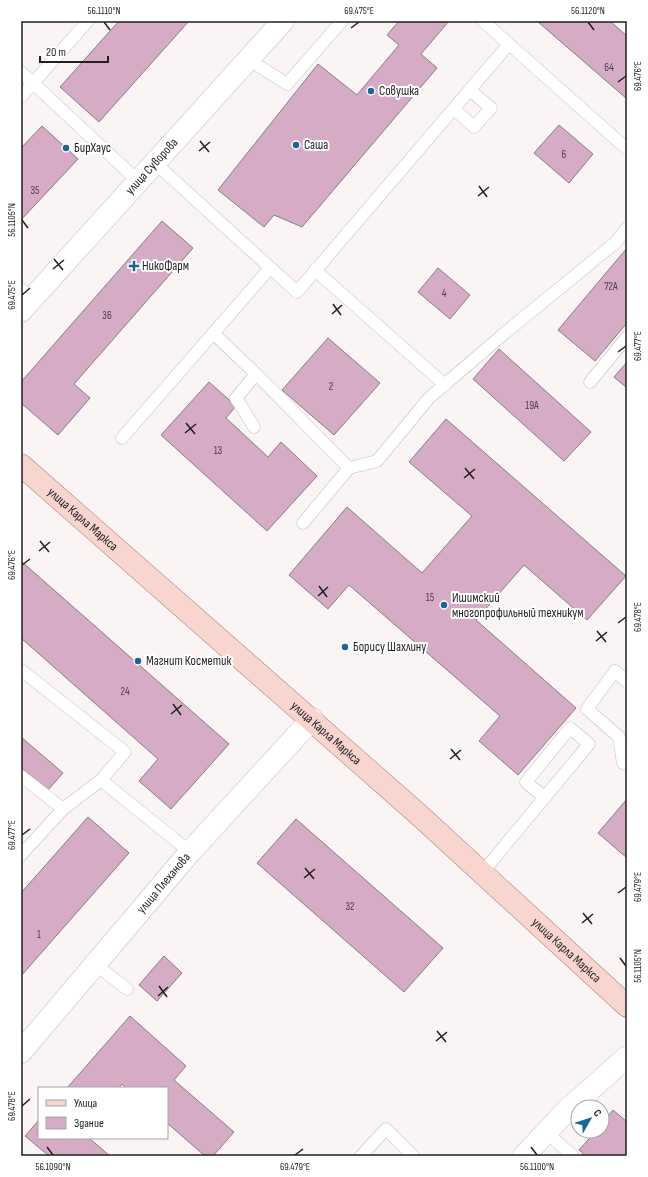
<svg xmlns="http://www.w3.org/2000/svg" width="648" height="1177" viewBox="0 0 648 1177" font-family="'Sofia Sans Condensed',sans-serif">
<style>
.building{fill:#d5abc5;stroke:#858183}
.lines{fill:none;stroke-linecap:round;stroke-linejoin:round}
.service-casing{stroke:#c3bebf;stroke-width:13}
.minor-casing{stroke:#c3bebf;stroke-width:23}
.tertiary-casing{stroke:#c3bebf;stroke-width:23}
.primary-casing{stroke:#ab837e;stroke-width:23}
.path{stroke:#a39e9f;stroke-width:2.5;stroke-dasharray:4 2;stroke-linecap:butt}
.service{stroke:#fff;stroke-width:12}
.minor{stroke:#fff;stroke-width:22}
.tertiary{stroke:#fff;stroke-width:22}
.primary{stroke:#f9d5d0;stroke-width:22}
.ticks{fill:none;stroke:#211f20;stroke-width:1.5}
.poi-dot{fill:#1d6499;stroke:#fff;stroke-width:1.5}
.labels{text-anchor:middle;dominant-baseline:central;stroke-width:4;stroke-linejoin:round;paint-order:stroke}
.number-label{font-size:11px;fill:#4e4249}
.poi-label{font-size:13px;fill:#211f20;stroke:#fff;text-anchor:start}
.street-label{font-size:13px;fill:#211f20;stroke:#fff}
.neatline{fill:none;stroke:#211f20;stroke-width:1.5}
.ticks-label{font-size:10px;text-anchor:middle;fill:#211f20}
</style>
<rect width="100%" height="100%" fill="#faf4f5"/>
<g class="building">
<path d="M119,21H189L99,122L60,87Z"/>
<path d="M399,21H449L421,54L437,68L302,227L274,215L264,227L218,190L318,64L357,95L399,45L387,35Z"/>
<path d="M537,21H610L627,36V99Z"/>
<path d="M559,125L593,154L569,183L534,153Z"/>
<path d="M42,126L78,159L21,220V148Z"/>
<path d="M162,221L193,248L74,384L90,398L58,435L21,403V382Z"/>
<path d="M627,248V323L595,361L558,330Z"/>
<path d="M438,268L470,295L450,319L418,292Z"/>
<path d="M328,338L380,383L334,435L282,390Z"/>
<path d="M499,349L591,432L564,461L473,379Z"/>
<path d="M627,362V388L614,377Z"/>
<path d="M209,382L236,406L226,418L268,457L281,442L317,476L267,531L161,435Z"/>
<path d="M446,419L626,576L587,620L524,565L476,620L576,708L518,775L479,741L500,716L349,585L328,609L289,575L347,507L422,573L472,516L409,462Z"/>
<path d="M21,561L229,744L171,809L139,781L158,759L21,638Z"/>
<path d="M21,737L63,773L48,790L21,768Z"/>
<path d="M627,799V858L598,833Z"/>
<path d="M88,817L129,853L21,976V893Z"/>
<path d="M296,819L443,948L404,992L257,863Z"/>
<path d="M164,956L182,973L157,1001L139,985Z"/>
<path d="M130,1016L186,1066L174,1080L234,1132L213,1156H205L167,1123V1088H126L122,1084L119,1088H67Z"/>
<path d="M613,1110L627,1122V1156H586L579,1150L596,1131H602V1124Z"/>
<path d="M39,1120V1138H89L110,1156H49L25,1136Z"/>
</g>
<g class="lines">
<defs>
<g id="service">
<path d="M483,21L509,44"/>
<path d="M248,59L287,84L342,21"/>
<path d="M21,72L33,83L88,21"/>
<path d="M21,97L33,83L138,181"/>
<path d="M454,109L474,127L491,108L470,90"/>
<path d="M155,163L297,292L509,44L627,149"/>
<path d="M315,270L445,385"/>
<path d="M21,289L33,298"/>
<path d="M213,333L256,374L236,398L254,427"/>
<path d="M256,374L349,468"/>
<path d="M590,382L627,337"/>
<path d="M122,438L270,268"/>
<path d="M303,523L349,468L377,461L429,398L506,332L615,243L627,228"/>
<path d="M21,670L125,752L101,780L190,852"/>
<path d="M623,763L619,737L587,709L615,671L627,682"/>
<path d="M21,776L63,809L101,780"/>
<path d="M21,855L63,809"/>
<path d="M482,873L589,744L570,728L526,782L545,798"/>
<path d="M95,964L127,989"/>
<path d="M546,1132L573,1156"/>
<path d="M361,1156L386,1129L413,1156"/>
</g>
<g id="minor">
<path id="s1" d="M21,1052L190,852L312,719"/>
<path d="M524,1156L567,1110L627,1057"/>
</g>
<g id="tertiary">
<path id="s2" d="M21,311L283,21"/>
</g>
<g id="primary">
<path id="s3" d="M21,465L418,814L627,1006"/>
</g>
</defs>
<use href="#service" class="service-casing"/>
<use href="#minor" class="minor-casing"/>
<use href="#tertiary" class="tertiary-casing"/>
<use href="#primary" class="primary-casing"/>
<path class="path" d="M21,1154L23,1156"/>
<use href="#service" class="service"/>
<use href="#minor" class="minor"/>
<use href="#tertiary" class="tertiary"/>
<use href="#primary" class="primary"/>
</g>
<path class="ticks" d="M104,22L110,30M588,22L594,30M351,28L359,22M618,82L626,76M200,141L209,152M199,151L210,142M479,186L487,197M478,196L489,187M22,220L28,228M54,259L63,270M53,269L64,260M22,295L30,288M333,304L341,315M332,314L342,305M618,352L626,346M186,423L195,434M185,433L196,424M465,468L474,479M464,478L475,469M40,541L49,552M39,551L50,542M22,565L30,559M319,586L327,597M318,596L328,587M618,623L626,617M597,631L606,642M596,641L607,632M173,704L181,715M171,714L182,705M451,749L460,760M450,759L461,750M22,835L30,829M305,868L314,879M304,878L315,869M618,893L626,887M583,913L592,924M582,923L593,914M620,958L626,966M159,986L167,997M158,996L168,987M437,1031L446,1042M436,1041L447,1032M22,1106L30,1099M47,1147L53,1155M531,1147L537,1155M295,1155L303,1149"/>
<g class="poi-dot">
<circle cx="371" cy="91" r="4"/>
<circle cx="296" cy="145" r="4"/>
<circle cx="66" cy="148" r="4"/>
<path d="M132 260h4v4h4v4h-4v4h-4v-4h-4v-4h4z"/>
<circle cx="444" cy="605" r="4"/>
<circle cx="345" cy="647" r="4"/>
<circle cx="138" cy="661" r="4"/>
</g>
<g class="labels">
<g class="number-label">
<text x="609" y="67">64</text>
<text x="564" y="154">6</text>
<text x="35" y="190">35</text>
<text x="611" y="286">72А</text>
<text x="444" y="293">4</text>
<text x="107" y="315">36</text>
<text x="331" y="386">2</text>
<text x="532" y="405">19А</text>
<text x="218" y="450">13</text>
<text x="430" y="597">15</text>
<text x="125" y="691">24</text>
<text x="350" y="906">32</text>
<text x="39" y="934">1</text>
</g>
<g class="poi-label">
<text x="379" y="91">Совушка</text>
<text x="304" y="145">Саша</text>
<text x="74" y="148">БирХаус</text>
<text x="142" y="266">НикоФарм</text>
<text x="452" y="598">Ишимский<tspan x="452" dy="15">многопрофильный техникум</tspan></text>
<text x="353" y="647">Борису Шахлину</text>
<text x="146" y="661">Магнит Косметик</text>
</g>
<g class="street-label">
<text stroke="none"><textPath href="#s2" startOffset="195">улица Суворова</textPath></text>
<text stroke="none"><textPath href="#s3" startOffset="82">улица Карла Маркса</textPath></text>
<text stroke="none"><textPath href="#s3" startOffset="406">улица Карла Маркса</textPath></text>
<text stroke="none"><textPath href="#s1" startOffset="221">улица Плеханова</textPath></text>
<text stroke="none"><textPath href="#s3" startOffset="730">улица Карла Маркса</textPath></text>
</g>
</g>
<rect width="648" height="1177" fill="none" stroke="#ffffff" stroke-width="44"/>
<rect x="38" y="1087" width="130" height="52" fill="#ffffff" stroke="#a6a5a6"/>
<rect x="46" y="1100" width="20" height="6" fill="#f9d5d0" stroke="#a6a5a6"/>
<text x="74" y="1107" font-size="12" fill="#211f20">Улица</text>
<rect x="46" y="1117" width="20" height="12" fill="#d5abc5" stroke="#a6a5a6"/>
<text x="74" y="1127" font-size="12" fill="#211f20">Здание</text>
<g transform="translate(590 1119) rotate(51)"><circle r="19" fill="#ffffff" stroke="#a6a5a6"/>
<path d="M0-3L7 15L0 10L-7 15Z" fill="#1d6499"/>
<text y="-6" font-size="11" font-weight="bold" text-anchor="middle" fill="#211f20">С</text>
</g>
<path d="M40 56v6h68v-6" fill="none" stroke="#211f20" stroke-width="2"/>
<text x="46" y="56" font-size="12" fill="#211f20" stroke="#ffffff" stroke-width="3" paint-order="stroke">20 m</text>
<rect x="22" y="22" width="604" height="1133" class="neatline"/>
<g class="ticks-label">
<text x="104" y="14">56.1110°N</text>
<text x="359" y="14">69.475°E</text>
<text x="588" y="14">56.1120°N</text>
<text transform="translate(637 76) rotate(-90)" y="4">69.476°E</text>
<text transform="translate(11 220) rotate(-90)" y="4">56.1105°N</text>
<text transform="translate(11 295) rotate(-90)" y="4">69.475°E</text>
<text transform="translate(637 346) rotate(-90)" y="4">69.477°E</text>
<text transform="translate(11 565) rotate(-90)" y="4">69.476°E</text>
<text transform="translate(637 617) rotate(-90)" y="4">69.478°E</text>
<text transform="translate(11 835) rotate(-90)" y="4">69.477°E</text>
<text transform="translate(637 887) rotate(-90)" y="4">69.479°E</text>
<text transform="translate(637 966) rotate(-90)" y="4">56.1105°N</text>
<text transform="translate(11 1106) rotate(-90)" y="4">69.478°E</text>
<text x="53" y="1170">56.1090°N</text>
<text x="295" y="1170">69.479°E</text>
<text x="537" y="1170">56.1100°N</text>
</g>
</svg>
